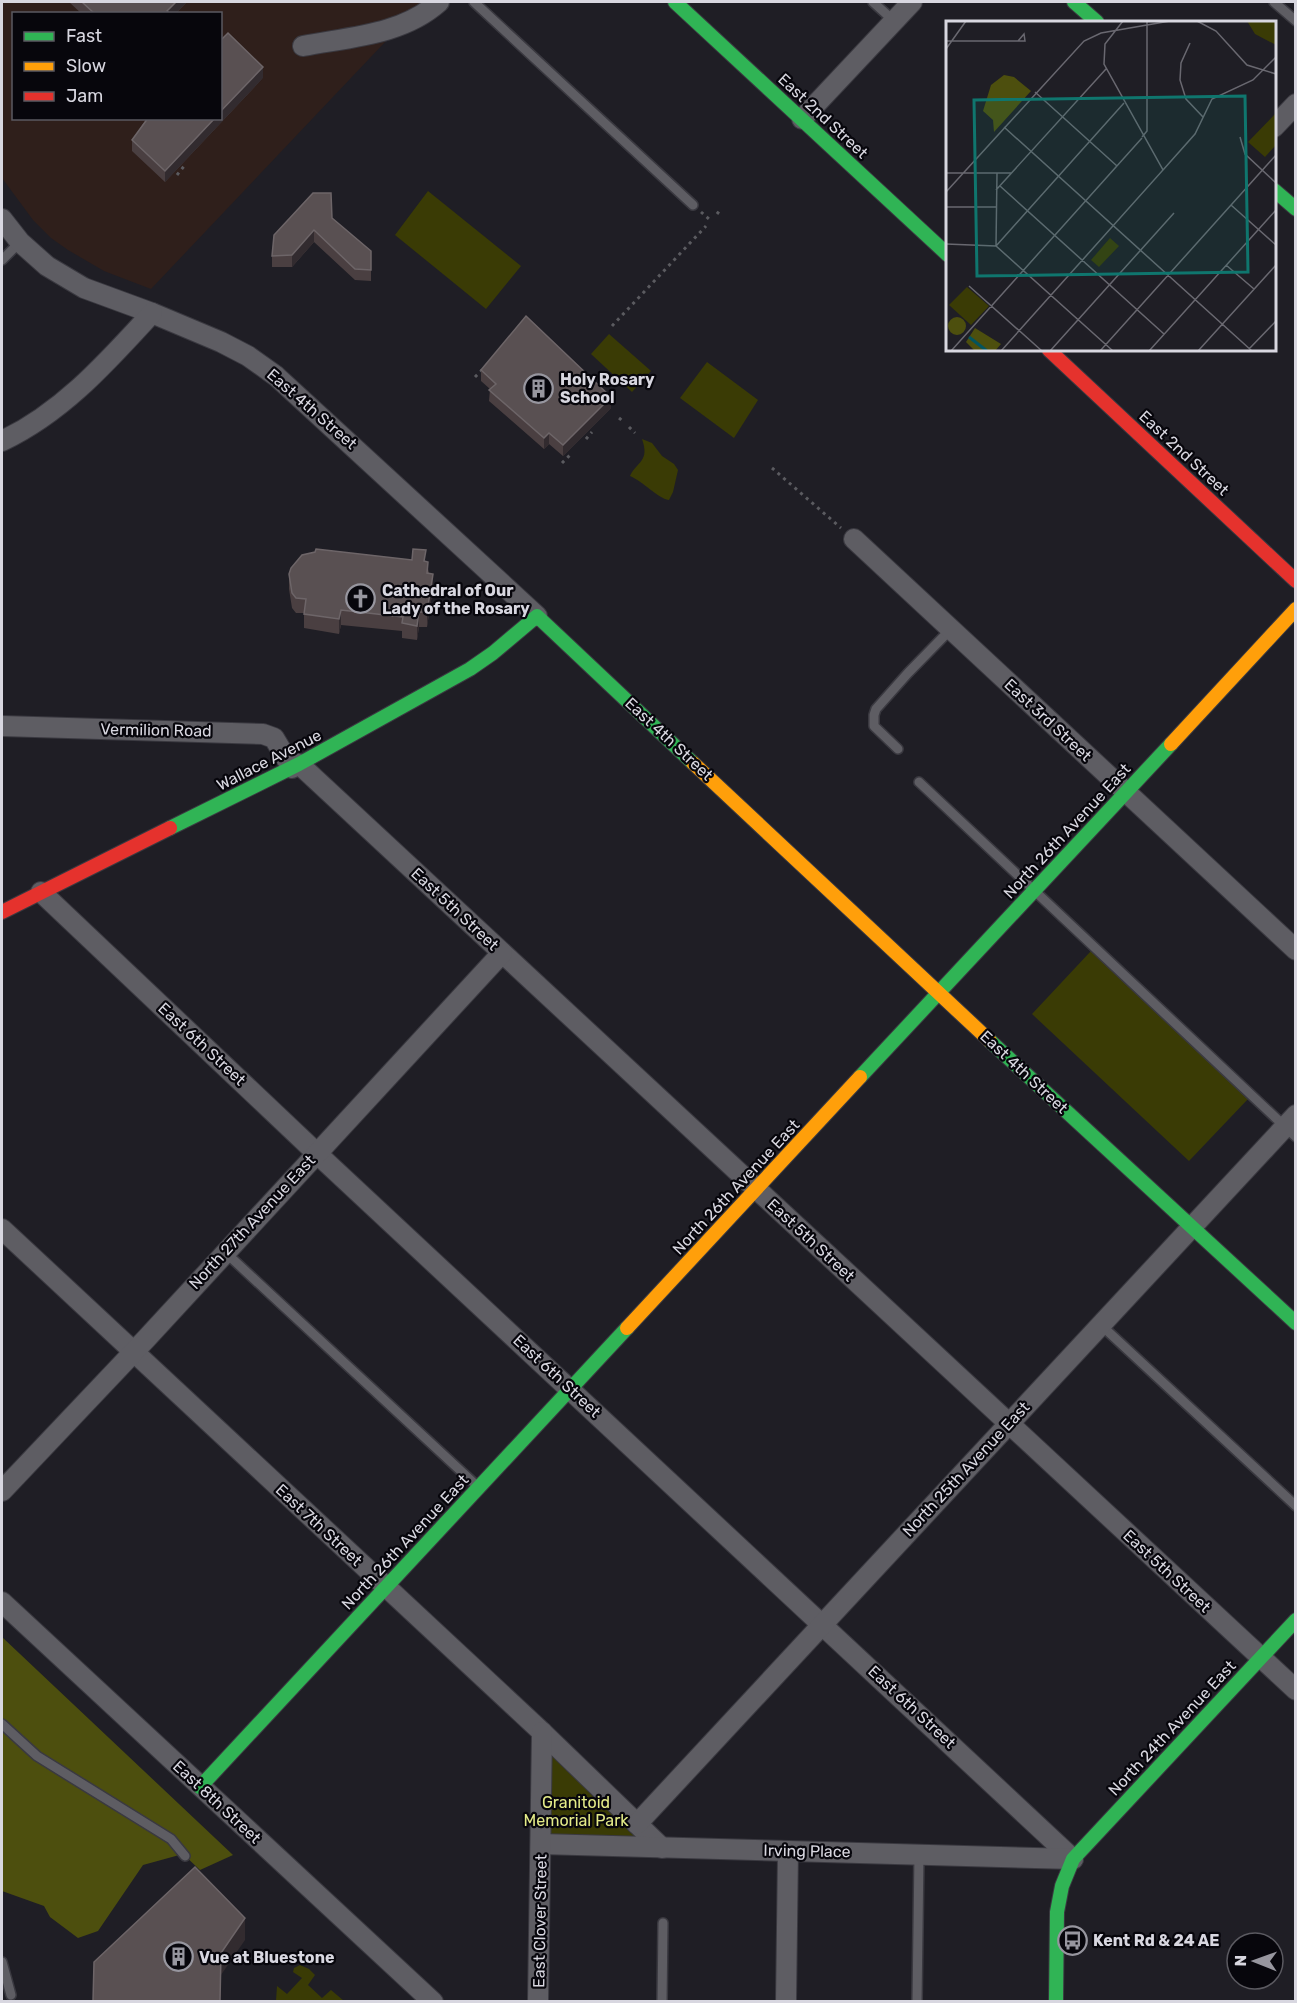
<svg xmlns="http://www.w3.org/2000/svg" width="1297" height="2003" viewBox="0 0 1297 2003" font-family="Rubik,sans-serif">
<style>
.education{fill:#2f1f1b;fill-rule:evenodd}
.green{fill:#3a3b05}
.forest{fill:#4d4f0e}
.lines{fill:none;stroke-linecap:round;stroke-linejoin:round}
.lane-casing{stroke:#3a3940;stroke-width:12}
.street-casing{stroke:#3a3940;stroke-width:22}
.fast-casing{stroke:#3a3940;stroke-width:16}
.slow-casing{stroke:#3a3940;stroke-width:16}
.jam-casing{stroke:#3a3940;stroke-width:16}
.path{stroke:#5b5b60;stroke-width:3;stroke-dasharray:3 4.5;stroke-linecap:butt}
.lane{stroke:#5e5d63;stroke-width:9}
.street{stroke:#5e5d63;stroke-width:20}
.fast{stroke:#30b455;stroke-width:14}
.slow{stroke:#ff9f0a;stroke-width:14}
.jam{stroke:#e5322d;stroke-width:14}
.wall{fill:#4a3f41}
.shaded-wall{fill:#322b2f}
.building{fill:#595052;stroke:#6d6568;stroke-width:1.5}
.labels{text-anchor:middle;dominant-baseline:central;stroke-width:4.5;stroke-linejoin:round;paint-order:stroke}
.street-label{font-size:16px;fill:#d8d7e0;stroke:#07060c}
.poi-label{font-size:16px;font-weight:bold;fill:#d8d7e0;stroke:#07060c;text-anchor:start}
.park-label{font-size:16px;fill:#e4eb88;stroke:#07060c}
.inset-river{fill:none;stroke:#03545f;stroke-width:3}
.inset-road{fill:none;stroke:#696870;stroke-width:1.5}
.view{fill:#0f766e;fill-opacity:0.15;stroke:#0f766e;stroke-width:3}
.inset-edge{fill:none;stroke:#d8d7e0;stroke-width:3}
</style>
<rect width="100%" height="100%" fill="#1f1e25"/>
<path class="education" d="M2,2H423L151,289L104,271L68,250L51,238L33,220L2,178ZM14,14H220V118H14Z"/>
<g class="green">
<path d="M428,191L521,266L486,309L395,235Z"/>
<path d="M609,334L651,371L632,392L591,354Z"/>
<path d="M707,362L758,400L734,438L680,398Z"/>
<path d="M642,439L652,443L662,456L674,464L678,470L673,492L669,500C657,498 644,482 630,476C637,461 650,462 642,439Z"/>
<path d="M1091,951L1248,1099L1189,1161L1032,1014Z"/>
<path d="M542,1732L662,1848L541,1844Z"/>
<path d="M300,1965L309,1969L315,1975L308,1985L322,1998L331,1990L344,2001H276L277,1986L287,1994L302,1978L293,1972L294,1968Z"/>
</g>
<path class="forest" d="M2,1637L233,1855L200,1870L183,1854L143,1865L98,1931L78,1938L50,1917L44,1906L2,1891Z"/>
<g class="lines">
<defs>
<g id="lane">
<path d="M474,2L693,205"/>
<path d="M873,2L894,21"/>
<path d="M1274,2L1296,21"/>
<path d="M2,260L20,242"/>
<path d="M898,749L874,726V715L876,709L908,673L951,629"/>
<path d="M919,782L1296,1137"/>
<path d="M225,1252L477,1486"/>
<path d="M1101,1325L1296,1506"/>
<path d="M2,1724L37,1756L171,1839L185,1856"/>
<path d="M2,1962L11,1995"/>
<path d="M662,2002L663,1923"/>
<path d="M917,2002L919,1854"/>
</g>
<g id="street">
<path d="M303,46C350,37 402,35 439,2"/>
<path d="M802,119L912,2"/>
<path d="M1274,127L1296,104"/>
<path d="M2,219L20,242L47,266L84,288L152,313L221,342L248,356L276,376L537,616"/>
<path d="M2,441C63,412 107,362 152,313"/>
<path d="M854,539L1296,950"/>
<path d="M2,726L263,734L274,738L292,768"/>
<path d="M299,764L1296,1690"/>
<path d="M41,892L326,1162L1073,1859"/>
<path d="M2,1229L542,1732L662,1848"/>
<path d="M2,1491L146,1339L502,953"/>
<path d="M2,1602L433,2002"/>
<path d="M637,1824L1296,1115"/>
<path d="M541,1844L1073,1859"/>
<path d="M538,2002L542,1732"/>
<path d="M786,2002L788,1851"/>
</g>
<g id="fast">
<path d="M675,2L948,255"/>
<path d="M1074,2L1097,22"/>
<path d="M1274,190L1296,209"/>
<path d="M170,828L299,764L470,669L493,653L537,616L693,763"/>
<path d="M990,1041L1296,1323"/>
<path d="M860,1077L1171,744"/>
<path d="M200,1787L627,1328"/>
<path d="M1056,2002L1057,1912L1062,1886L1073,1859L1296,1620"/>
</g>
<g id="slow">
<path d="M1171,744L1296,609"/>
<path d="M693,763L990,1041"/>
<path d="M627,1328L860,1077"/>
</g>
<g id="jam">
<path d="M1049,350L1296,581"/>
<path d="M2,912L170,828"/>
</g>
</defs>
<use href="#lane" class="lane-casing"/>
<use href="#street" class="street-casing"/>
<use href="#fast" class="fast-casing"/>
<use href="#slow" class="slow-casing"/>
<use href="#jam" class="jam-casing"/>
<g class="path">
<path d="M177,175L185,165"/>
<path d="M701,212L710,220"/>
<path d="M717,214L720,210"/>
<path d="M612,326L706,226"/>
<path d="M475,377L482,370"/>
<path d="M619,418L624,422"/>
<path d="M629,427L635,433"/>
<path d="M586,439L592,432"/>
<path d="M562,463L572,453"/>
<path d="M772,468L841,528"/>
</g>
<use href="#lane" class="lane"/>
<use href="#street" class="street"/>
<use href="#fast" class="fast"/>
<use href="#slow" class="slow"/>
<use href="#jam" class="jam"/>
</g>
<g class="wall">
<path d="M69,2H187L175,14H82Z"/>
<path d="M263,78L165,182L132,151V140L147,118H220Z"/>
<path d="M332,218L371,263V281L355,280L314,242L292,267H272V256Z"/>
<path d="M481,370L611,408L563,456L549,444L544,449L489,401L490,389L481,381Z"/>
<path d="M412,560L426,561L433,588L427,627H419L417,640L402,638V631L341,625L339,634L304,628V613H296L292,608L289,589V574Z"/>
</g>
<g class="shaded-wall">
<path d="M176,2H187L175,14H167V11Z"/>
<path d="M263,67V78L165,182V171L215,118H220V112Z"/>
<path d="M314,230V242L292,267V255Z"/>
<path d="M611,397V408L563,456V445Z"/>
<path d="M549,433V444L544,449V438Z"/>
<path d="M433,574V588L427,627V612Z"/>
<path d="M341,610V625L339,634V619Z"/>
<path d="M419,612V627L417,640V626Z"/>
<path d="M245,1918V1940L221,1975V1953Z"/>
</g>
<g class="building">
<path d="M82,2H176L167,11L170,14H95Z"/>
<path d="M228,33L263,67L220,112V41Z"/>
<path d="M148,118H215L165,171L132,140Z"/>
<path d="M313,193H331L332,218L371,251V270L355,269L314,230L292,255L272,256L274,235Z"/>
<path d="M526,316L611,397L563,445L549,433L544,438L489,390L496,384L481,370Z"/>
<path d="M316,549L412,560L413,549L426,550L424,561L428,562L427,573L433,574L427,612H419L417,626L402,623L403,617L341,610L339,619L304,614L306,599L296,598L292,593L289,574L291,568L302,555L315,552Z"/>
<path d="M195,1867L245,1918L221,1953L220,2001H93L94,1962Z"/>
</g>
<defs>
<symbol id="building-ring" viewBox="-11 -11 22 22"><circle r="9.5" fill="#07060c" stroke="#97969f" stroke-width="1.5"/><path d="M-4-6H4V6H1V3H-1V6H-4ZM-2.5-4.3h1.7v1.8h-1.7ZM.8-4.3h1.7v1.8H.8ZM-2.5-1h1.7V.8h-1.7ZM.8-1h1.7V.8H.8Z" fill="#97969f"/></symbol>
<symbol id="church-ring" viewBox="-11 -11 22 22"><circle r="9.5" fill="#07060c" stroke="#97969f" stroke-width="1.5"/><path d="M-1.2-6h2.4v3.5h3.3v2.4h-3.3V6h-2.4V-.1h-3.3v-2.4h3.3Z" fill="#97969f"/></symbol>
<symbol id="bus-ring" viewBox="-11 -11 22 22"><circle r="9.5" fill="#07060c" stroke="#97969f" stroke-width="1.5"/><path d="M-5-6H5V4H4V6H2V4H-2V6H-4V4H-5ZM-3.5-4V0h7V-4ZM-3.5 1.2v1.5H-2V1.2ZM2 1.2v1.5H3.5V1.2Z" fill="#97969f"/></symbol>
</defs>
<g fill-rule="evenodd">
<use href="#building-ring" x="522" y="372" width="33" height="33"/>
<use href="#church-ring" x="344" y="582" width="33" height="33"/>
<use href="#bus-ring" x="1056" y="1924" width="33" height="33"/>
<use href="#building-ring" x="162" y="1940" width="33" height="33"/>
</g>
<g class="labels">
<g class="street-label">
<text transform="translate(823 116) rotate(43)">East 2nd Street</text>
<text transform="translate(312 409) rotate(41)">East 4th Street</text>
<text transform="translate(1184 453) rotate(43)">East 2nd Street</text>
<text transform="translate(1048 720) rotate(43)">East 3rd Street</text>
<text transform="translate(156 730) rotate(1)">Vermilion Road</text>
<text transform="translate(669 739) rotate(43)">East 4th Street</text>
<text transform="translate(269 760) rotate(-27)">Wallace Avenue</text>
<text transform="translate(1067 831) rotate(-47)">North 26th Avenue East</text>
<text transform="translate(455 909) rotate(43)">East 5th Street</text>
<text transform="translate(202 1044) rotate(43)">East 6th Street</text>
<text transform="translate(1024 1072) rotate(43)">East 4th Street</text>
<text transform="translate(736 1187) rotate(-47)">North 26th Avenue East</text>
<text transform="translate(252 1222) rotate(-47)">North 27th Avenue East</text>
<text transform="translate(811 1240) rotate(43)">East 5th Street</text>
<text transform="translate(557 1376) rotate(43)">East 6th Street</text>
<text transform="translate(966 1469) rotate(-47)">North 25th Avenue East</text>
<text transform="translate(319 1525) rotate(43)">East 7th Street</text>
<text transform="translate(405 1542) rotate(-47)">North 26th Avenue East</text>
<text transform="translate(1167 1571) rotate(43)">East 5th Street</text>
<text transform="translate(912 1707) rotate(43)">East 6th Street</text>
<text transform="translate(1172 1728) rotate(-47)">North 24th Avenue East</text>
<text transform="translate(217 1802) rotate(43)">East 8th Street</text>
<text transform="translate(807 1851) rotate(1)">Irving Place</text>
<text transform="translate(540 1921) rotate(-89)">East Clover Street</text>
</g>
<g class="poi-label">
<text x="560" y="379">Holy Rosary<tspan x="560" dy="18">School</tspan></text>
<text x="382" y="590">Cathedral of Our<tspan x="382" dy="18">Lady of the Rosary</tspan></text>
<text x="1093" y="1940">Kent Rd &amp; 24 AE</text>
<text x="199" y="1957">Vue at Bluestone</text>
</g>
<g class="park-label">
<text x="576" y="1802">Granitoid<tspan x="576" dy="18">Memorial Park</tspan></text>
</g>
</g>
<g transform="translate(946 21)">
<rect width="330" height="330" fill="#1f1e25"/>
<path d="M301,0H330V24L309,13ZM330,92V124L319,136L302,121ZM164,217L173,225L153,246L145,239ZM21,266L43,285L25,304L3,284Z" fill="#3a3b05"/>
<path d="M58,54L68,56L85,70L48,111L47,99L37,90L45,64ZM2 305a9 9 0 1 1 18 0a9 9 0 1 1-18 0ZM29,307L55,323L49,330H29L20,321Z" fill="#4d4f0e"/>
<path class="inset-river" d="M23,316L41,330"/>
<path class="inset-road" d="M251,0L270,10L301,44L330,53M0,20H79L78,13L72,20M244,22L235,42L234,59L240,78L257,96M0,28L20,0M89,71L171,145M58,106L306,330M196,116L201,110V0M294,116L299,133L330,162M217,149L249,113L266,78L307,59L330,36M0,152H66M54,165L218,313M50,169L160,48M0,171L138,20L155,12L224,0M285,184L330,224M0,186H50M0,223L50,225L167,330M50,225L178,82M50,225L51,152M280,244L308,268M23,265L96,330M303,328L330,300M5,330L196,117M55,330L217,149L158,43L159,23L177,0M104,330L228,192M154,330L330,134M203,330L330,189M252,330L330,244"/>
<path class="view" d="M299,75L302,251L31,255L28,79Z"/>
<rect width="330" height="330" class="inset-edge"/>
</g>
<rect width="1297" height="2003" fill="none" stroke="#d8d7e0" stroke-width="6"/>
<rect x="12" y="12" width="210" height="108" fill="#07060c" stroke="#5b5a61" stroke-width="1.5"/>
<rect x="24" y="32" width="30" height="9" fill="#30b455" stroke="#5b5a61" stroke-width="1.5"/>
<text x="66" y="42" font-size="18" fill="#d8d7e0">Fast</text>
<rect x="24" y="62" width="30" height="9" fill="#ff9f0a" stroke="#5b5a61" stroke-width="1.5"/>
<text x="66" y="72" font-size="18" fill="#d8d7e0">Slow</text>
<rect x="24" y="92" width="30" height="9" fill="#e5322d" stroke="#5b5a61" stroke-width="1.5"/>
<text x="66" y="102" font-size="18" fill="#d8d7e0">Jam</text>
<g transform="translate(1255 1961) rotate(271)"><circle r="28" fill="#07060c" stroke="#5b5a61" stroke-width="1.5"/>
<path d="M0-4.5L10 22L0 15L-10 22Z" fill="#97969f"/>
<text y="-9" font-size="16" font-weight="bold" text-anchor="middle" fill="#d8d7e0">N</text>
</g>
</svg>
